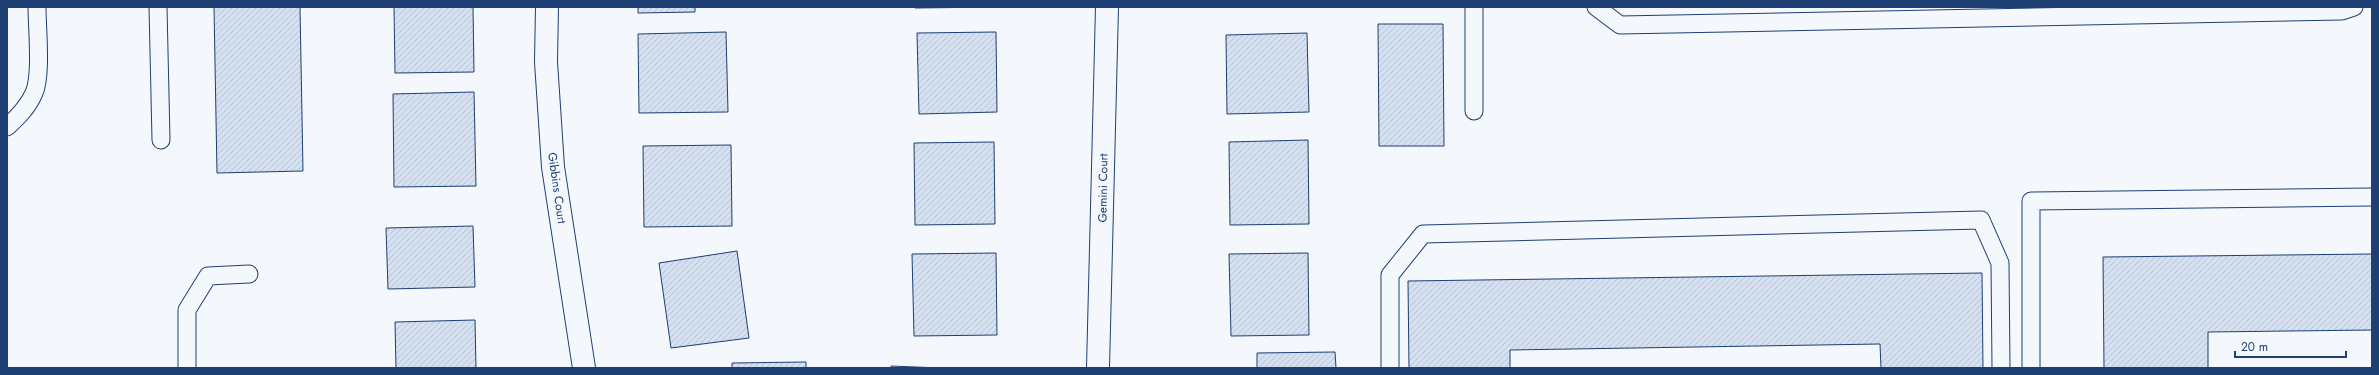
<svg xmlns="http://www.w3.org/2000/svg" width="2379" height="375" viewBox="0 0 2379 375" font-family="Jost,sans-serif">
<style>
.building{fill:url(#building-hatch);stroke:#1d3f73}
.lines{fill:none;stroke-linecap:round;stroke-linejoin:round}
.service-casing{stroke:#1d3f73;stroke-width:19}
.minor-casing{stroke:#1d3f73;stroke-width:24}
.service{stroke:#f4f7fb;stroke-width:17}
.minor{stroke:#f4f7fb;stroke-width:22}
.labels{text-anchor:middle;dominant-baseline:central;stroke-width:3;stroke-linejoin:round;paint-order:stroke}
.street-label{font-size:12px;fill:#1d3f73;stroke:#f4f7fb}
</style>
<defs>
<pattern id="building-hatch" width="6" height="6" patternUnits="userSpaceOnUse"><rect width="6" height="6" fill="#d5e0f0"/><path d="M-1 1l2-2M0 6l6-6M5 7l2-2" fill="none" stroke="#b6c1d1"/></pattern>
</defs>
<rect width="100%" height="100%" fill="#f4f7fb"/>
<g class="building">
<path d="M214,7H300L303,171L217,173Z"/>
<path d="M394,7H473L474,72L395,73Z"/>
<path d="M638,7H695V12L638,13Z"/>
<path d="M915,7H997L915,8Z"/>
<path d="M1378,24H1443L1444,146H1379Z"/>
<path d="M726,32L728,112L639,113L638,34Z"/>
<path d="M996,32L997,112L919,114L917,33Z"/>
<path d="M1307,33L1309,112L1227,114L1226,35Z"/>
<path d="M474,92L476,186L394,187L393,94Z"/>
<path d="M1308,140L1309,224L1230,225L1229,142Z"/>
<path d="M994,142L995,224L915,225L914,143Z"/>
<path d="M731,145L732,226L644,227L643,146Z"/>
<path d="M473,226L475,287L388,289L386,228Z"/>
<path d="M737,251L749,338L671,348L659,263Z"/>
<path d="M996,253L997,335L914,336L912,254Z"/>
<path d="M1308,253L1309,335L1231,336L1229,254Z"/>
<path d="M2372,254V330L2208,332V368H2104L2103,257Z"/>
<path d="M1982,273L1983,368H1881L1880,344L1510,350V368H1409L1408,281Z"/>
<path d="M475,320L476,368H396L395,322Z"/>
<path d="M1335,352L1336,368H1257V353Z"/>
<path d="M806,362V368H732V363Z"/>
<path d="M891,366L941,368H891Z"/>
</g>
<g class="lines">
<defs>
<g id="service">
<path d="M158,7L161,140"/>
<path d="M1474,7V111"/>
<path d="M1596,7L1620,25L2342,11L2354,7"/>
<path d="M7,127C18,117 28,107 34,93C42,75 37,29 37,7"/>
<path d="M187,368V310L208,276L249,274"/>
<path d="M1390,368V275L1423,234L1981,220L2000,263L2001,368"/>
<path d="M2031,368V201L2372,197"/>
</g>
<g id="minor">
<path d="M547,7L546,62L553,167L584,368"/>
<path d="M1098,368L1107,7"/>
</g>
</defs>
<use href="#service" class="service-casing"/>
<use href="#minor" class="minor-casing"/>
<use href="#service" class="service"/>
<use href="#minor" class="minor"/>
</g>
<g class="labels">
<g class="street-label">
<text transform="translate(557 188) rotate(82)">Gibbins Court</text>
<text transform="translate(1103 188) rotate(-89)">Gemini Court</text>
</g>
</g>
<rect width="2379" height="375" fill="none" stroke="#1d3f73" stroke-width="16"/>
<path d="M2235 351v6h111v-6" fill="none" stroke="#1d3f73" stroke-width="2"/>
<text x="2241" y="351" font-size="12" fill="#1d3f73" stroke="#f4f7fb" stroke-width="3" paint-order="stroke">20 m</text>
</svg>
